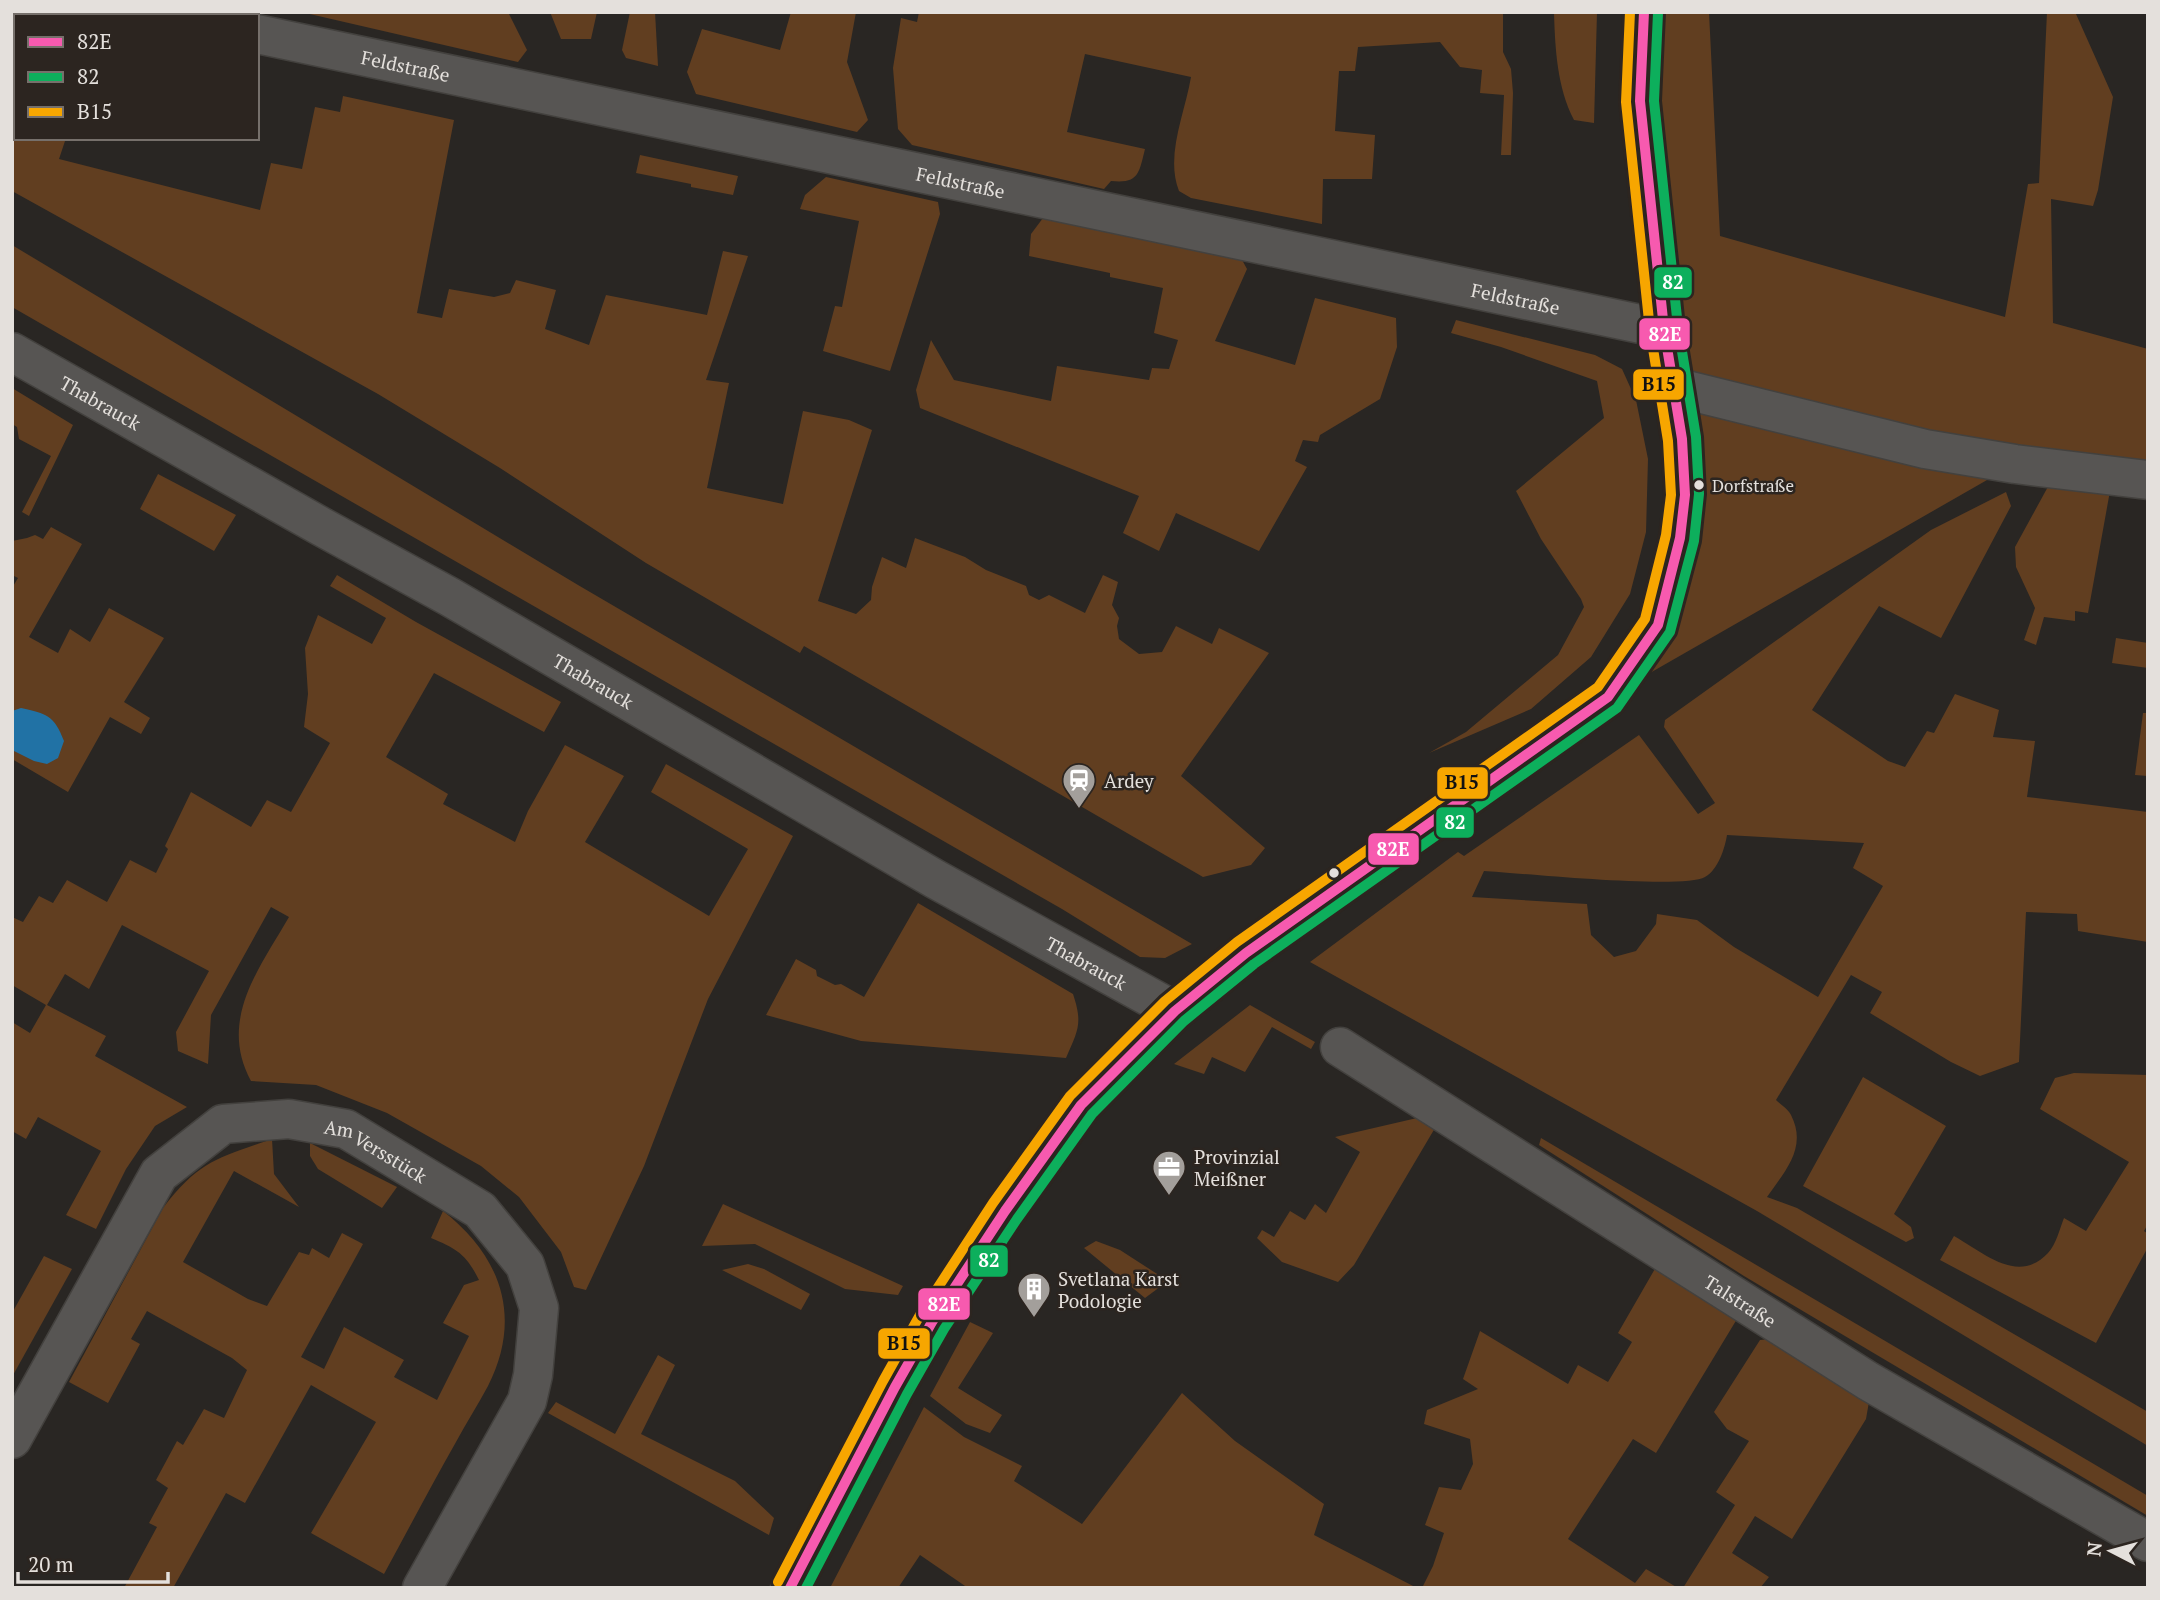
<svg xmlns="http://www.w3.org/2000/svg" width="2160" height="1600" viewBox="0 0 2160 1600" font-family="'PT Serif',serif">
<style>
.green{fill:#613e20;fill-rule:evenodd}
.water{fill:#2172a5}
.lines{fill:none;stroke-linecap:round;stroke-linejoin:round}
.street-casing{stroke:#43413e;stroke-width:41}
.secondary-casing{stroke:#43413e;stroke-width:41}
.street{stroke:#575553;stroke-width:38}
.secondary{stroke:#575553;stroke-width:38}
.bus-1-casing{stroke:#2c2520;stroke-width:16}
.bus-2-casing{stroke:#2c2520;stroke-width:16}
.bus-3-casing{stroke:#2c2520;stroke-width:16}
.bus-1{stroke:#f75aaf;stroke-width:10}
.bus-2{stroke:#0daf5c;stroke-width:10}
.bus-3{stroke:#f7a600;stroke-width:10}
.bus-dot{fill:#e4e0dc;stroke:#2c2520;stroke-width:2.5}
.labels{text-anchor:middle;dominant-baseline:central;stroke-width:5;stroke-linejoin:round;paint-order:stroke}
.bus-label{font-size:17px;fill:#e4e0dc;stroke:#2c2520;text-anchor:start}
.street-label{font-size:19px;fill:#e4e0dc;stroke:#2c2520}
.poi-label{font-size:19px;fill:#e4e0dc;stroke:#2c2520;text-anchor:start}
.line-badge{stroke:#2c2520;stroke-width:2.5}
.badge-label{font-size:19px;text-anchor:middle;font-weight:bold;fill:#fff}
.pale-badge-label{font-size:19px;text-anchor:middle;font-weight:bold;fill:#111}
</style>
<rect width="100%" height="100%" fill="#292623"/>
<g class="green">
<path d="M12,12H97L96,16H16V138H66L59,159L260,210L271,163L302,169L315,107L340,112L343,96L454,120L417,313L442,318L449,289L494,297L510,293L516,280L556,290L545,329L589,345L606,295L707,315L723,251L748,256L706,380L729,383L707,488L783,504L803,411L849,420L872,430L818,601L856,614L871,600L872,587L882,557L906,568L915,538L965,557L986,570L1026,586L1029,595L1039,600L1049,595L1085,613L1103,575L1118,582L1112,605L1119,618L1117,626L1119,639L1139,654L1162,652L1176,626L1212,644L1219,628L1269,653L1181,776L1265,848L1251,865L1203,877L804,646L800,653L646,563L500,468L378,394L12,191Z"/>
<path d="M301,12H508L527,50L518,62Z"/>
<path d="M550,12H597L591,39H561Z"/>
<path d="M630,12H655L658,66L626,58L622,50Z"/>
<path d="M791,12H856L847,62L868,120L857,132L696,94L687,72L702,29L780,50Z"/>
<path d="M919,12H1503V52L1511,69L1513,93L1511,155H1501L1504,95L1480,93L1482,70L1460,67L1440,42L1358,47L1355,71H1339L1335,131L1375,135L1372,179H1323L1322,224L1191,198L1179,191C1165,156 1185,113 1191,77L1085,54L1067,132L1145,149C1139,173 1139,184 1111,181L1104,189L912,145L898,129L893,68L901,18L917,22Z"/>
<path d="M1554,12H1597L1594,123L1574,120C1557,88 1555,48 1554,12Z"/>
<path d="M1644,12H1709L1720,236L2005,317L2028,184L2039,183L2047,12L2076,14L2113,97L2098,190L2093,206L2051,199L2053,323L2148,349V480L2015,464L1608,697L1672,577Z"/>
<path d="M640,155L738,176L733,195L691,187V184L636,173Z"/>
<path d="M826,177L938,202L940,214L890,371L823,351L835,306L842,307L859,221L800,209L805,195Z"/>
<path d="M1043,218L1241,258L1247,269L1215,341L1295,365L1315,298L1396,318L1397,347L1380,399L1320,435L1318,442L1303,440L1295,461L1307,467L1259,551L1176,513L1159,551L1123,533L1139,496L920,408L916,390L931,340L954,380L1051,401L1057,366L1149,380L1152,368L1169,369L1178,340L1154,333L1163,288L1110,277V273L1029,256L1031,234Z"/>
<path d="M12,245L578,585L1192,944L1165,958L1140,957L1062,909L12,307Z"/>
<path d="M1456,320L1595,355L1622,369L1636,400L1648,459L1646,532L1630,594L1591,657L1531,709L1429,753L1466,732L1558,655L1584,607L1581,599L1541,539L1516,491L1604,418L1597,381L1501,347L1451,333Z"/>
<path d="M12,388L73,425L29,516L22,512L51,456L19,439L17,427L12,424Z"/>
<path d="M158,474L236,515L214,551L140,509Z"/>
<path d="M2050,483L2110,491L2088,613L2075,611V621L2044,617L2036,645L2024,640L2035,608L2016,567L2015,547Z"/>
<path d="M2006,492L2011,506L1941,638L1879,606L1812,710L1888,761L1905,767L1927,731L1934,733L1955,694L1999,710L1993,737L2035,741L2027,797L2148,812V942L2078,931L2077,914L2026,912L2019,1062L1980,1076L1951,1062L1870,1013L1882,992L1851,975L1776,1100C1780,1104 1788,1109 1791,1115C1808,1148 1784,1172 1767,1197L1797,1208L2148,1412V1446L1757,1211L1310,962L1458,852L1464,856L1639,735L1698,814L1715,803L1664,727L1665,720L1931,530ZM1727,835L1864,843L1853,868L1883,886L1818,997L1734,947L1697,920L1657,914L1656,924L1636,951L1614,957L1591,935L1587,904L1472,897L1484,871C1519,873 1683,890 1705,877C1718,870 1725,848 1727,835Z"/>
<path d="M51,527L82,544L29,637L58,653L70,629L90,642L109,608L164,638L124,702L150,718L141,734L110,717L68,792L12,759V588L18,578L12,575V541L27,538L35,535L43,539Z"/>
<path d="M337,575L416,622L561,702L544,732L434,673L386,757L448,794L443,804L515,842L528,811L565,745L624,776L585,842L709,916L748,849L651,792L666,764L793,836L708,999L644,1166L586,1290L574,1287L561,1252L519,1197L481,1166L387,1113L316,1085L251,1081C218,1020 259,969 289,917L271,907L211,1015L208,1064L178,1051L176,1032L209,971L122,925L89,989L65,974L47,1005L106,1036L95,1056L187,1107L155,1126L126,1169L96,1229L66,1215L101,1151L38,1117L26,1139L12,1131V1022L30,1033L46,1005L12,985V917L23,922L39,896L53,903L67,880L107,902L130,860L156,873L168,849L165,846L191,792L251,827L267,800L291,812L330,743L304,727L308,694L305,648L318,615L372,644L386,618L330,586Z"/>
<path d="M2116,638L2148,643V668L2112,663Z"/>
<path d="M2143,713H2148V776L2135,775Z"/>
<path d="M918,903L1073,994C1083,1024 1078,1030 1066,1058L861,1041L766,1015L796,959L816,970L817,976L835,985L841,984L864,997Z"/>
<path d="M1250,1005L1315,1042L1311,1049L1272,1027L1245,1072L1212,1057L1204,1074L1174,1064Z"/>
<path d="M2074,1073L2148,1075V1224L2144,1231L2148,1234V1247L2096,1343L1940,1260L1954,1236C1984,1253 2018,1285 2048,1253C2056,1245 2060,1228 2064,1218L2086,1231L2129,1162L2040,1109L2055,1078Z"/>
<path d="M1863,1077L1946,1126L1894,1214L1911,1227L1914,1238L1906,1242L1803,1186Z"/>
<path d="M1417,1118L1435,1128L1354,1265L1338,1282L1282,1262L1257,1238L1262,1230L1274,1237L1290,1211L1305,1220L1315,1204L1326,1213L1360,1152L1335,1137Z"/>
<path d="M1541,1138L2148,1496V1516L1744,1276L1539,1145Z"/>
<path d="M272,1139L274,1174L299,1207L234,1171L183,1262L248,1299L267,1306L299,1252L309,1255L312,1248L329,1258L342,1233L363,1244L301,1357L324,1369L344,1327L404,1360L394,1377L437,1400L469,1336L443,1323L464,1285L479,1280C466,1254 457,1249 431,1238L443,1211C501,1256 523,1317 488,1386C478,1405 466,1423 456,1442C431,1486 408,1530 384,1574L311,1533L376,1422L311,1385L245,1503L226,1493L173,1588H124L157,1527L149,1523L168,1488L156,1480L177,1441L183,1445L204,1409L224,1418L247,1370L232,1358L147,1311L131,1339L140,1344L108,1403L69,1382L163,1208C199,1161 217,1158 272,1139Z"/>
<path d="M310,1143L397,1187L382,1208L318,1169L310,1156Z"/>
<path d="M723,1204L903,1286L898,1295L845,1289L755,1244L702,1246Z"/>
<path d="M1096,1241L1120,1250L1168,1281L1145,1298L1084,1248Z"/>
<path d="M44,1256L72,1269L12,1377V1313Z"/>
<path d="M748,1264L764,1269L810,1294L801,1310L722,1270Z"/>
<path d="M1656,1267L1737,1319L1656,1453L1633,1439L1568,1539L1635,1583L1646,1569L1678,1588H1422L1433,1566L1444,1533L1425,1525L1439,1487L1461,1490L1473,1464L1470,1439L1424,1424L1427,1410L1478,1389L1463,1379L1480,1331L1568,1384L1578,1365L1608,1382L1632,1342L1618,1333Z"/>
<path d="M970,1322L993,1333L958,1388L1002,1415L990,1433L966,1424L930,1396Z"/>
<path d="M1780,1338L1870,1396L1866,1419L1792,1539L1755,1516L1732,1553L1769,1577L1760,1588H1683L1735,1505L1716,1492L1749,1441L1727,1429L1714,1412L1760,1340Z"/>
<path d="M658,1355L675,1365L641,1434L735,1481L774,1518L769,1535L548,1413L556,1402L615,1434Z"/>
<path d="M1182,1393L1235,1441L1324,1504L1314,1535L1417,1588H968L920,1555L898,1588H830L924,1407L964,1437L1022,1466L1014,1481L1082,1524Z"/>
</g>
<path class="water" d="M21,708C47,714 54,715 64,741L58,758L47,764L34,761L12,750V711Z"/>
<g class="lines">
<defs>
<g id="street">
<path d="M170,12L184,16"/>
<path id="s1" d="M257,34L1664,329"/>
<path id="s2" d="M12,352L322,527L450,597L935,879L1175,1011"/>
<path d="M1674,387L1925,449L2015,464L2148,480"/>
<path id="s3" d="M1340,1047L1868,1381L2148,1542"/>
<path id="s4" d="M12,1439L159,1174L223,1124L289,1119L346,1129L480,1210L525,1265L539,1308L533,1375L527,1401L422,1588"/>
</g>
<path id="secondary" d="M790,1588L895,1387L932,1322L1005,1211L1081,1105L1175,1011L1246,953L1608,697L1658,625L1680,538L1685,495L1682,439L1664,329L1640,101L1644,12"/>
</defs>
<use href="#street" class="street-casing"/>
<use href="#secondary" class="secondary-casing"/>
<use href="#street" class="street"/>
<use href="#secondary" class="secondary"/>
<defs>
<path id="bus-1" d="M790,1588L895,1387L932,1322L1005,1211L1081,1105L1175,1011L1246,953L1608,697L1658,625L1680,538L1685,495L1682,439L1664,329L1640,101L1644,12"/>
<path id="bus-2" d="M806,1588L907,1394L944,1329L1017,1219L1092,1114L1184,1021L1254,964L1617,708L1670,632L1694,541L1699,494L1696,437L1678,327L1654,101L1658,13"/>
<path id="bus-3" d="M778,1582L883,1381L920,1315L993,1203L1070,1096L1165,1001L1237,942L1598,687L1645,619L1666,535L1671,495L1668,441L1650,330L1626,102L1630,12"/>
</defs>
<use href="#bus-1" class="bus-1-casing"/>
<use href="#bus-2" class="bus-2-casing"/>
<use href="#bus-3" class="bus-3-casing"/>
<use href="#bus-1" class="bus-1"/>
<use href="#bus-2" class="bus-2"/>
<use href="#bus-3" class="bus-3"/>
</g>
<defs>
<symbol id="station-pin" viewBox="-11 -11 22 30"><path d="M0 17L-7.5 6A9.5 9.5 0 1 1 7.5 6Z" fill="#a39f9b" stroke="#2c2520"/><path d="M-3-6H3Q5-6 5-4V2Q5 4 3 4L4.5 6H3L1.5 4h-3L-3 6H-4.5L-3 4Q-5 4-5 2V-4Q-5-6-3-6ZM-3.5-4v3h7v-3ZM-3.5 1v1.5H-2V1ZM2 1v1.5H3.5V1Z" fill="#fff"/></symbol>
<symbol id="office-pin" viewBox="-11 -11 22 30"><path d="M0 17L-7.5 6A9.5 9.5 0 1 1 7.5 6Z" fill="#a39f9b" stroke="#2c2520"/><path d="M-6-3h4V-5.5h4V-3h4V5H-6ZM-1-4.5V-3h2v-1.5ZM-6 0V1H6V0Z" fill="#fff"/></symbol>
<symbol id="building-pin" viewBox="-11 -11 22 30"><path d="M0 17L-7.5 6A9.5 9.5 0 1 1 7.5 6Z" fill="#a39f9b" stroke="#2c2520"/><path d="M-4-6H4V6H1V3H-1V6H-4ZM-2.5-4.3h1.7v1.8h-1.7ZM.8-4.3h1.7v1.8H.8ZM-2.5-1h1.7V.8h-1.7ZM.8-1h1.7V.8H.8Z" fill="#fff"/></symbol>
</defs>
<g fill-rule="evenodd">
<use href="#station-pin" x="1060" y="761" width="38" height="52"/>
<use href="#office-pin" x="1150" y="1148" width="38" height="52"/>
<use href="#building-pin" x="1015" y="1270" width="38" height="52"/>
</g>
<g class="bus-dot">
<circle cx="1699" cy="485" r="6"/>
<circle cx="1334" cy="873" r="6"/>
</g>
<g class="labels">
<g class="bus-label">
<text x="1712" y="485">Dorfstraße</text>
</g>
<g class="street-label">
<text stroke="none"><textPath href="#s1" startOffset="152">Feldstraße</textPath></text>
<text stroke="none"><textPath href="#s1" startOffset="719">Feldstraße</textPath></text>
<text stroke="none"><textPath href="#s1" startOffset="1286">Feldstraße</textPath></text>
<text stroke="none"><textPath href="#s2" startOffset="102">Thabrauck</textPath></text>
<text stroke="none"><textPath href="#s2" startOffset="668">Thabrauck</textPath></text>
<text stroke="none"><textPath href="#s2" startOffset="1236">Thabrauck</textPath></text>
<text stroke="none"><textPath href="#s4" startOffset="544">Am Versstück</textPath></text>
<text stroke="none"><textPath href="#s3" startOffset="474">Talstraße</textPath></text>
</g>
<g class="poi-label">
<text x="1104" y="780">Ardey</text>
<text x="1194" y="1156">Provinzial<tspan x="1194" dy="22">Meißner</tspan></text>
<text x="1058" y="1278">Svetlana Karst<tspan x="1058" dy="22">Podologie</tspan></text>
</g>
</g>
<g class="line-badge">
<rect x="1653" y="266" width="40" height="33" rx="7" fill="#0daf5c"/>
<rect x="1638" y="317" width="53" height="34" rx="7" fill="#f75aaf"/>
<rect x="1632" y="368" width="53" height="33" rx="7" fill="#f7a600"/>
<rect x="1436" y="766" width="53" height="34" rx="7" fill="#f7a600"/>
<rect x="1435" y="806" width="40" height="33" rx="7" fill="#0daf5c"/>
<rect x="1367" y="832" width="53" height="34" rx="7" fill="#f75aaf"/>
<rect x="969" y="1244" width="40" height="34" rx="7" fill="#0daf5c"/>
<rect x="917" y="1287" width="54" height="34" rx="7" fill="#f75aaf"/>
<rect x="877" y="1327" width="54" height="33" rx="7" fill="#f7a600"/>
</g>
<g class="badge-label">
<text x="1673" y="289">82</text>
<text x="1665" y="341">82E</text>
<text x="1455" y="829">82</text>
<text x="1393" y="856">82E</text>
<text x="989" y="1267">82</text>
<text x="944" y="1311">82E</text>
</g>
<g class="pale-badge-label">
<text x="1659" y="391">B15</text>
<text x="1462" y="789">B15</text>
<text x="904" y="1350">B15</text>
</g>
<rect width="2160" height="1600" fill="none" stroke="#e4e0dc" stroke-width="28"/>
<rect x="14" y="14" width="245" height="126" fill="#2c2520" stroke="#76706b" stroke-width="2"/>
<rect x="28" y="37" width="35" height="10" fill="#f75aaf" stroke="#76706b" stroke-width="2"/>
<text x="77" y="49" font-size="21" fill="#e4e0dc">82E</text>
<rect x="28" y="72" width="35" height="10" fill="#0daf5c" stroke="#76706b" stroke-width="2"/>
<text x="77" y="84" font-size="21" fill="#e4e0dc">82</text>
<rect x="28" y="107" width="35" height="10" fill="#f7a600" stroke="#76706b" stroke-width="2"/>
<text x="77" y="119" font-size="21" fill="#e4e0dc">B15</text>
<g transform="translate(2111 1551) rotate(276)" stroke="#2c2520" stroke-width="5" paint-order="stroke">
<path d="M0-5L12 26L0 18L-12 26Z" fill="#e4e0dc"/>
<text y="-10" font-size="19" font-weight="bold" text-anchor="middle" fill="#e4e0dc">N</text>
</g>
<path d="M18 1572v10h150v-10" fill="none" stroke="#e4e0dc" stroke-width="3.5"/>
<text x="28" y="1572" font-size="21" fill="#e4e0dc" stroke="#2c2520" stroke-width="5" paint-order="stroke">20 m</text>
</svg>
